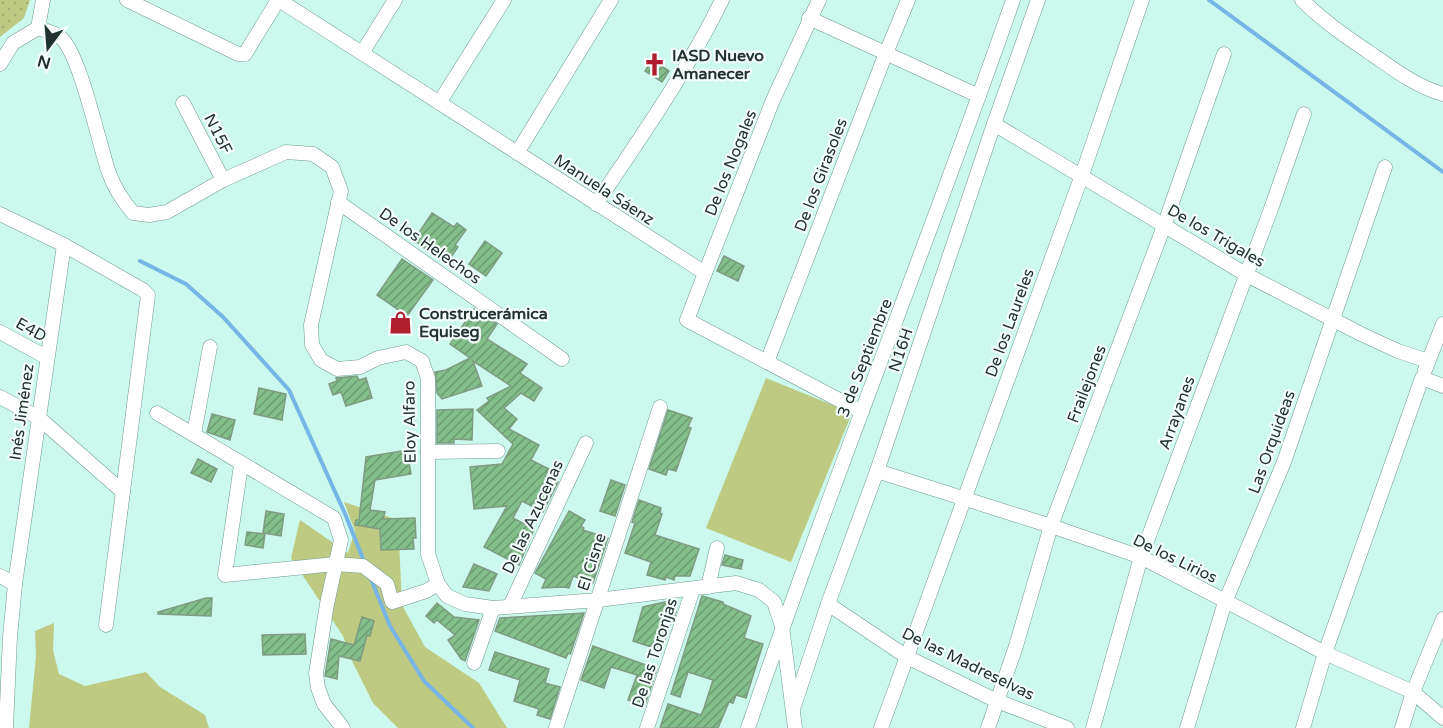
<svg xmlns="http://www.w3.org/2000/svg" width="1443" height="728" viewBox="0 0 1443 728" font-family="'Varela Round',sans-serif">
<style>
.green{fill:#beca81}
.park{fill:url(#park-dots)}
.lines{fill:none;stroke-linecap:round;stroke-linejoin:round}
.stream{stroke:#76b5e6;stroke-width:4}
.building{fill:url(#building-hatch);stroke:#7f9b82;stroke-width:1.5}
.minor-casing{stroke:#6e9990;stroke-width:15}
.minor{stroke:#fff;stroke-width:14}
.labels{text-anchor:middle;dominant-baseline:central;stroke-width:4.5;stroke-linejoin:round;paint-order:stroke}
.poi-label{font-size:16px;font-weight:bold;fill:#21332f;stroke:#f4fdfb;text-anchor:start}
.street-label{font-size:16px;fill:#21332f;stroke:#f4fdfb}
</style>
<defs>
<pattern id="park-dots" width="8" height="8" patternUnits="userSpaceOnUse" patternTransform="scale(1.5)"><rect width="8" height="8" fill="#beca81"/><path d="M2 2h.1M6 6h.1" fill="none" stroke="#a3ae70" stroke-width="1.8" stroke-linecap="round"/></pattern>
<pattern id="building-hatch" width="6" height="6" patternUnits="userSpaceOnUse" patternTransform="scale(1.5)"><rect width="6" height="6" fill="#83bf8b"/><path d="M-1 1l2-2M0 6l6-6M5 7l2-2" fill="none" stroke="#6b9c72"/></pattern>
</defs>
<rect width="100%" height="100%" fill="#cbf9ee"/>
<g class="green">
<path d="M766,378L852,413L791,562L706,528Z"/>
<path d="M344,502L398,520L402,605L425,647L479,683L507,728H398L373,703L353,663L343,636L291,558L300,520L348,553L355,531Z"/>
<path d="M54,623L53,650L59,674L85,686L146,672L160,687L205,715L209,728H29L36,656L35,631Z"/>
</g>
<path class="park" d="M0,0H30L24,18L0,37Z"/>
<g class="lines">
<g class="stream">
<path d="M1209,0L1443,172"/>
<path d="M140,261L186,284L223,317L289,390L346,516L365,564"/>
<path d="M371,579L390,626L424,681L473,728"/>
</g>
</g>
<g class="building">
<path d="M652,60L669,71L662,82L645,71Z"/>
<path d="M432,213L454,227L457,223L466,230L455,245L458,247L446,264L414,240Z"/>
<path d="M485,241L502,253L486,276L469,264Z"/>
<path d="M724,256L744,266L738,281L717,271Z"/>
<path d="M402,259L433,280L407,316L377,295Z"/>
<path d="M474,309L497,324L487,339L527,364L520,373L542,388L534,401L521,393L504,408L517,419L509,429L539,445L531,460L549,469L545,476L558,482L543,512L522,501L513,518L534,529L519,565L484,547L507,506L474,509L470,467L502,464L513,444L477,410L489,401L487,398L511,386L473,361L482,386L442,399L437,393L435,372L446,370L470,358L450,344Z"/>
<path d="M357,376L359,380L366,378L372,398L346,406L341,392L333,395L329,384L337,381L336,378Z"/>
<path d="M259,388L286,394L282,420L254,414Z"/>
<path d="M473,409L472,440L454,439V443H437V410Z"/>
<path d="M668,410L692,418L688,427L691,428L676,471L668,469L666,475L649,469Z"/>
<path d="M212,414L235,420L230,440L207,432Z"/>
<path d="M407,450L411,474L375,480L370,510L385,512L383,519L415,518L416,538H413L414,549L381,550L380,529L355,525L356,520H359L366,457Z"/>
<path d="M198,459L217,469L211,482L191,473Z"/>
<path d="M611,480L625,485L615,516L600,511Z"/>
<path d="M639,500L661,508L660,513L662,514L655,535L699,549L690,576H675L674,580L666,577L665,580L647,575L651,562L625,553L635,523L632,522Z"/>
<path d="M266,511L284,514L281,536L263,533Z"/>
<path d="M569,511L585,520L581,526L584,528L583,530L608,538L593,583L573,576L569,588L564,587L542,588L546,579L535,573Z"/>
<path d="M247,532L265,534L263,548L245,545Z"/>
<path d="M725,555L743,560L741,569L722,565Z"/>
<path d="M474,564L497,574L489,591L463,587Z"/>
<path d="M702,596L723,602V604L751,616L744,638L763,644L751,682L746,698L736,695L733,703L729,702L718,728H660L668,704L701,715L704,708L713,680L688,672L680,697L671,694Z"/>
<path d="M206,598H212L211,616L158,614V612Z"/>
<path d="M674,600L676,612L674,618H672L663,646L661,645L660,650L633,641L643,607Z"/>
<path d="M437,603L454,617L479,620L465,661L461,659L448,640L455,635L437,620L434,623L426,616Z"/>
<path d="M584,613L571,652L570,654L568,653L566,658L495,631L500,618Z"/>
<path d="M362,617L374,621L370,636L367,635L360,661L339,656L337,679L325,676L331,639L354,645Z"/>
<path d="M305,634L306,654L263,655L262,635Z"/>
<path d="M593,646L657,669L645,705L628,700L637,675L611,667L604,688L581,680Z"/>
<path d="M495,652L549,669L545,683L560,687L550,719L537,715L539,709L514,701L520,680L489,670Z"/>
</g>
<g class="lines">
<defs>
<g id="minor">
<path d="M127,0L238,54H245L278,0"/>
<path d="M279,0L705,273L687,320L862,412"/>
<path d="M1302,0C1324,22 1348,38 1373,55C1395,70 1417,87 1443,94"/>
<path d="M809,18L979,96"/>
<path d="M38,28C44,30 54,33 60,37C80,52 99,145 109,173C114,187 123,201 133,213L149,215L167,212L223,180L286,152L313,154L332,167L341,191L311,325L312,345L321,360L337,369L360,367L378,358L406,352L422,361L428,378V554L438,584L447,596L465,604L493,608L598,600L736,583L759,590L774,602L782,626L795,728"/>
<path d="M38,28L43,0"/>
<path d="M362,53L395,0"/>
<path d="M0,64L13,43L38,28"/>
<path d="M183,103L223,180"/>
<path d="M439,103L504,0"/>
<path d="M994,124L1247,275L1361,334L1398,351L1428,361"/>
<path d="M517,153L611,0"/>
<path d="M338,202L562,359"/>
<path d="M596,204C640,138 687,72 722,0"/>
<path d="M0,214L64,245L143,290L148,295L106,625"/>
<path d="M705,273L773,100L819,0"/>
<path d="M0,332L46,357"/>
<path d="M767,362L886,53L908,0"/>
<path d="M1425,370L1443,324"/>
<path d="M0,397L39,418L123,492"/>
<path d="M157,413L334,518L341,540L327,604L316,673L318,688L324,704L343,728"/>
<path d="M194,434L210,347"/>
<path d="M428,452L498,451"/>
<path d="M241,465L225,575L335,564L363,566L387,584L392,602L426,591L438,584"/>
<path d="M877,471L1051,526L1141,557L1325,653L1413,692L1443,718"/>
<path d="M0,576L15,584"/>
<path d="M708,587L717,548"/>
<path d="M828,604L907,657L997,701L1067,728"/>
<path d="M510,606L586,443"/>
<path d="M474,663L493,608"/>
<path d="M794,706L828,604L877,471L994,124L1038,0"/>
<path d="M6,728L10,637L15,584L64,245"/>
<path d="M556,728L660,407"/>
<path d="M647,728L693,589"/>
<path d="M748,728C831,483 928,244 1013,0"/>
<path d="M881,728L1082,175L1142,0"/>
<path d="M988,728L1016,646L1051,526L1164,226L1224,54"/>
<path d="M1093,728L1141,557L1271,209L1304,114"/>
<path d="M1187,728L1225,602L1284,462L1385,167"/>
<path d="M1303,728L1325,653L1422,378L1443,386"/>
<path d="M1402,728L1413,692L1443,619"/>
</g>
</defs>
<use href="#minor" class="minor-casing"/>
<use href="#minor" class="minor"/>
</g>
<defs>
<symbol id="church-bare" viewBox="-9 -9 18 18"><path d="M-1.2-6h2.4v3.5h3.3v2.4h-3.3V6h-2.4V-.1h-3.3v-2.4h3.3Z" fill="#b01d2f" stroke="#f4fdfb" stroke-width="2.5" paint-order="stroke"/></symbol>
<symbol id="shop-bare" viewBox="-9 -9 18 18"><path d="M-5-2.5h2.3a2.7 3.5 0 0 1 5.4 0H5L5.5 6h-11ZM-1.5-2.5h3a1.5 2.3 0 0 0-3 0Z" fill="#b01d2f" stroke="#f4fdfb" stroke-width="2.5" paint-order="stroke"/></symbol>
</defs>
<g fill-rule="evenodd">
<use href="#church-bare" x="638" y="48" width="33" height="33"/>
<use href="#shop-bare" x="384" y="306" width="33" height="33"/>
</g>
<g class="labels">
<g class="poi-label">
<text x="672" y="56">IASD Nuevo<tspan x="672" dy="18">Amanecer</tspan></text>
<text x="419" y="314">Construcerámica<tspan x="419" dy="18">Equiseg</tspan></text>
</g>
<g class="street-label">
<text transform="translate(218 134) rotate(63)">N15F</text>
<text transform="translate(731 163) rotate(-68)">De los Nogales</text>
<text transform="translate(821 175) rotate(-69)">De los Girasoles</text>
<text transform="translate(604 190) rotate(33)">Manuela Sáenz</text>
<text transform="translate(1216 236) rotate(30)">De los Trigales</text>
<text transform="translate(430 246) rotate(35)">De los Helechos</text>
<text transform="translate(1010 323) rotate(-70)">De los Laureles</text>
<text transform="translate(31 330) rotate(29)">E4D</text>
<text transform="translate(901 350) rotate(-71)">N16H</text>
<text transform="translate(865 358) rotate(-69)">3 de Septiembre</text>
<text transform="translate(1087 384) rotate(-69)">Frailejones</text>
<text transform="translate(22 412) rotate(-82)">Inés Jiménez</text>
<text transform="translate(1177 413) rotate(-70)">Arrayanes</text>
<text transform="translate(410 422) rotate(-91)">Eloy Alfaro</text>
<text transform="translate(1272 442) rotate(-70)">Las Orquideas</text>
<text transform="translate(533 517) rotate(-65)">De las Azucenas</text>
<text transform="translate(1175 559) rotate(26)">De los Lirios</text>
<text transform="translate(592 562) rotate(-72)">El Cisne</text>
<text transform="translate(655 653) rotate(-72)">De las Toronjas</text>
<text transform="translate(968 664) rotate(26)">De las Madreselvas</text>
</g>
</g>
<g transform="translate(48 48) rotate(196)" stroke="#f4fdfb" stroke-width="4.5" paint-order="stroke">
<path d="M0-4.5L10 22L0 15L-10 22Z" fill="#21332f"/>
<text y="-9" font-size="16" font-weight="bold" text-anchor="middle" fill="#21332f">N</text>
</g>
</svg>
